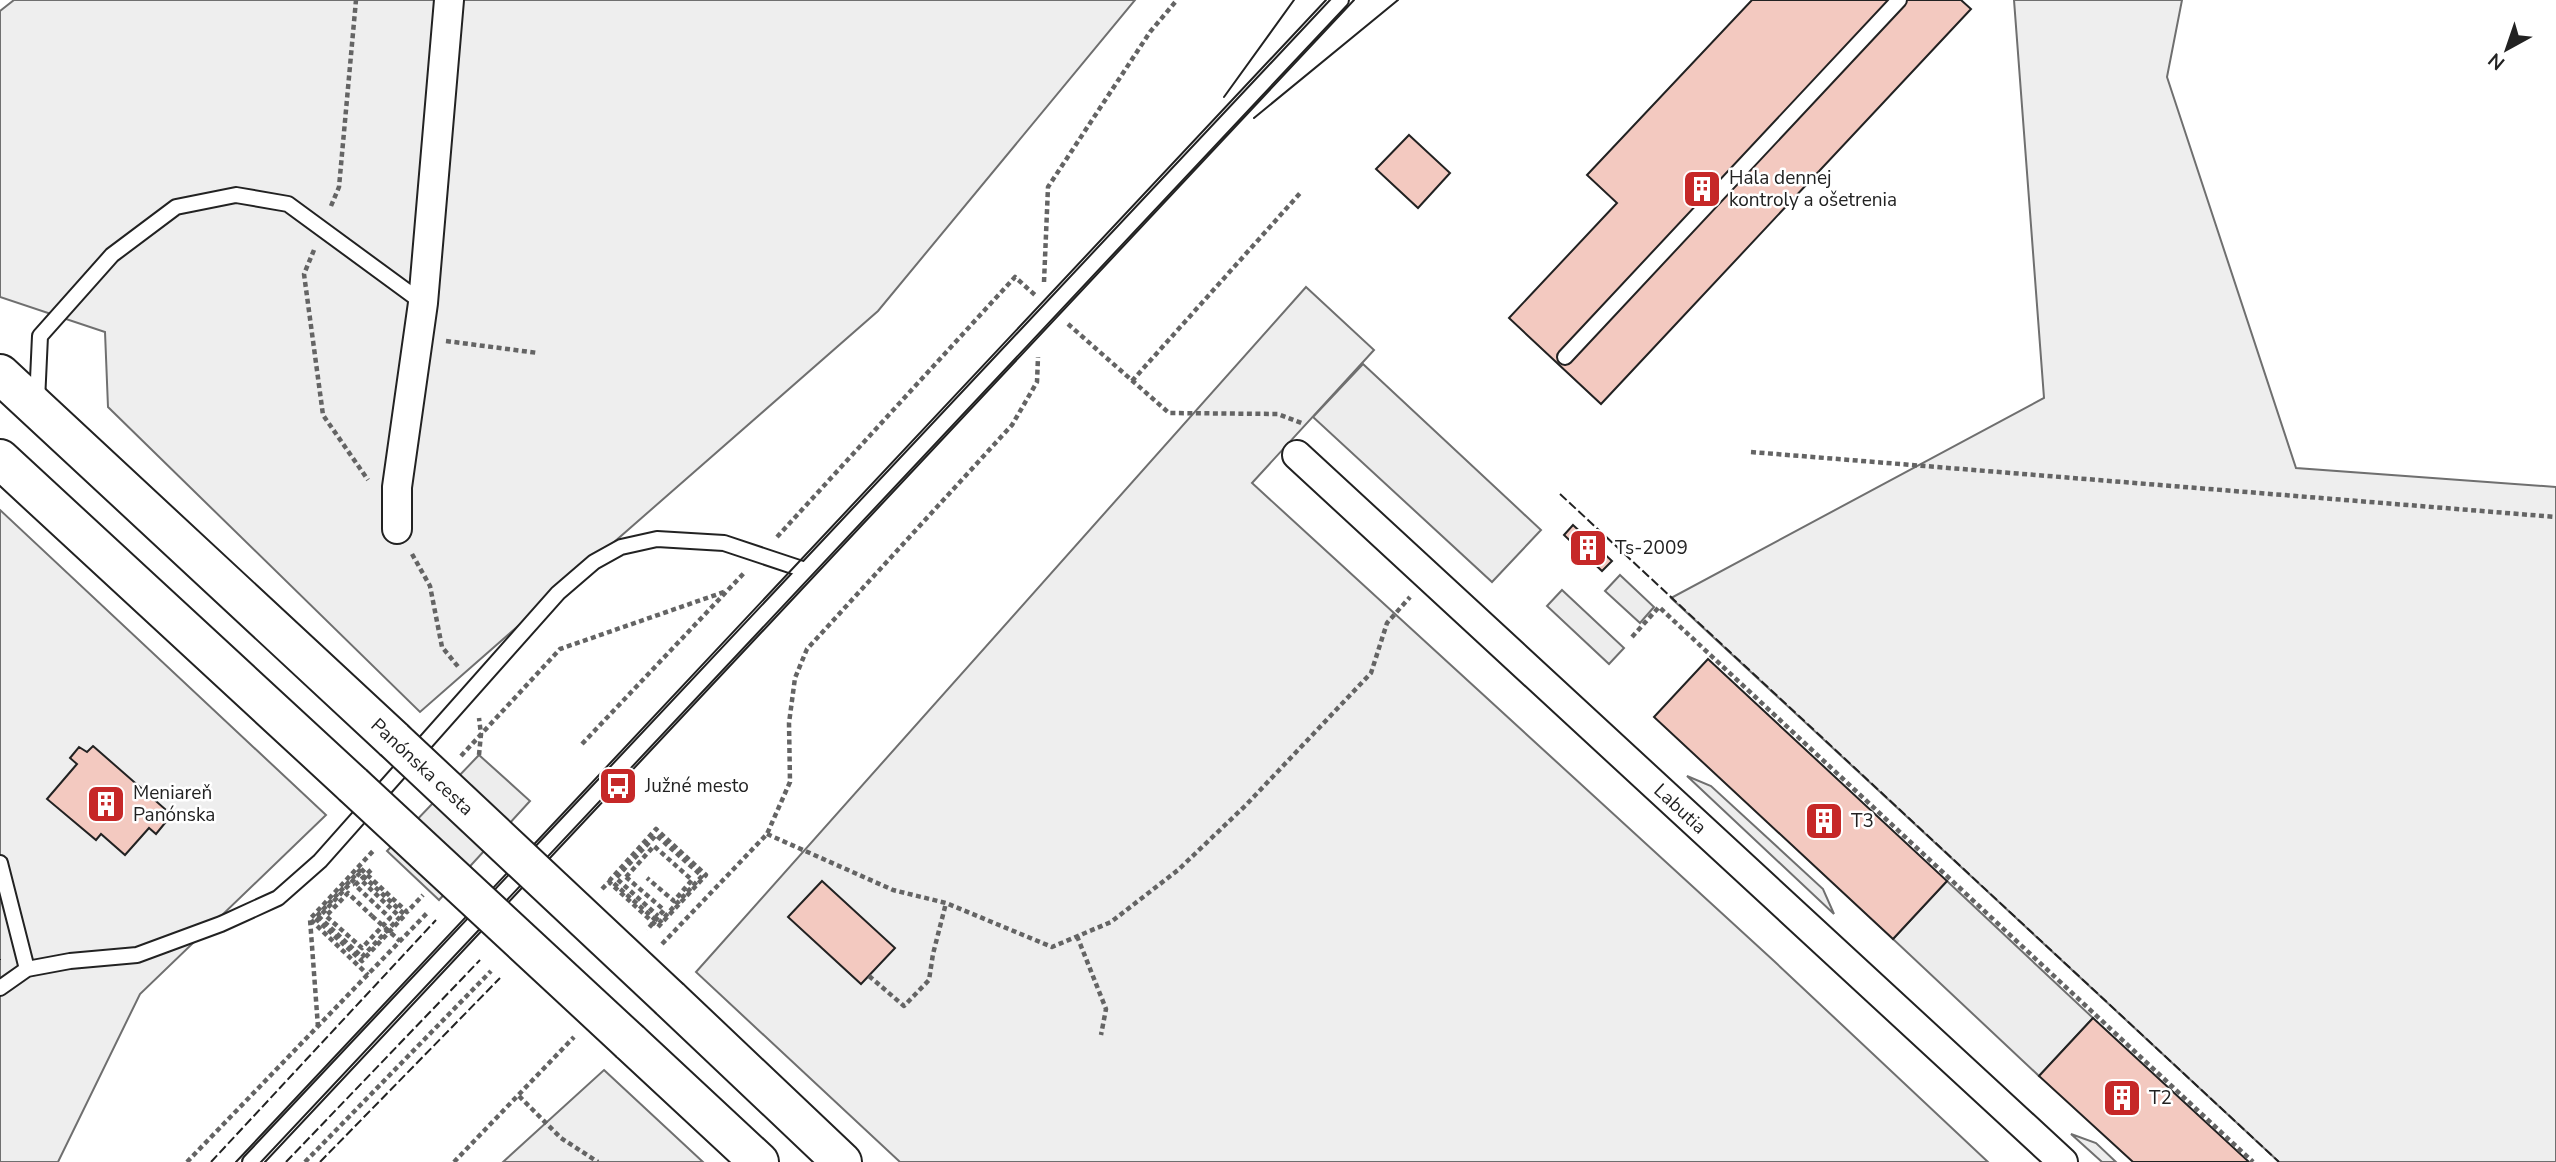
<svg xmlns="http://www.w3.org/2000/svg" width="2556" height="1162" viewBox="0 0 2556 1162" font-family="'Nunito Sans',sans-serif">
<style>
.green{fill:#eee;stroke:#6f6f6f;stroke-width:2}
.parking{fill:#ededed;stroke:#6f6f6f;stroke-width:2}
.building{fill:#f3c9c0;stroke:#222;stroke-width:2}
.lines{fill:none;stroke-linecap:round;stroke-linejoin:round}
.lane-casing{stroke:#222;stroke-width:18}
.street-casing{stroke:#222;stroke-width:32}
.secondary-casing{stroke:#222;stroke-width:42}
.path{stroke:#646464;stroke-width:4.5;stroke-dasharray:5 3.5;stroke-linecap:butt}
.lane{stroke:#fff;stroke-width:14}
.street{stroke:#fff;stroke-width:28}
.secondary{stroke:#fff;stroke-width:38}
.tram{stroke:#222;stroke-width:2}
.secondary-bridge-casing{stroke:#222;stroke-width:42;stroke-linecap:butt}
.path-bridge{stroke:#646464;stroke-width:4.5;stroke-dasharray:5 3.5;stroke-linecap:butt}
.secondary-bridge{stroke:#fff;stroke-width:38}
.fence{stroke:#222;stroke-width:2;stroke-dasharray:9 3.5;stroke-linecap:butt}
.labels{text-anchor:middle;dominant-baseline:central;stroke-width:5;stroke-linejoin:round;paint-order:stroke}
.poi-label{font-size:19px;fill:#222;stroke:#fff;text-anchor:start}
.street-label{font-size:19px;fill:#222;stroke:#fff}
</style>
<rect width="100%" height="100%" fill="#fff"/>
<g class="green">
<path d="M14,0H1135L878,311L420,712L108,407L105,332L0,297V11Z"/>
<path d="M2014,0H2182L2167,77L2296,468L2556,487V1162H2279L1671,598L2044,398Z"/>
<path d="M1306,287L1374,350L1252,483L1774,961L1988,1162H900L696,972Z"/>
<path d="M0,510L326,815L140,994L58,1162H0Z"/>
<path d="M604,1070L703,1162H503Z"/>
</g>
<g class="parking">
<path d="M1363,364L1541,530L1492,582L1313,417Z"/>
<path d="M1620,575L1654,607L1640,623L1605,591Z"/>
<path d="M1562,590L1624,648L1609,664L1547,606Z"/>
<path d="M479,755L530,801L439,900L387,851Z"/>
<path d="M1687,776L1711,786L1823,889L1834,914Z"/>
<path d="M1947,881L2093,1018L2039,1076L1893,939Z"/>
<path d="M2071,1134L2096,1143L2116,1162H2102Z"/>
</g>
<g class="building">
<path d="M1752,0H1961L1971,9L1601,404L1509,318L1617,203L1587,175Z"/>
<path d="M1409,135L1450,173L1418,208L1376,169Z"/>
<path d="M1573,525L1612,561L1602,571L1564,535Z"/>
<path d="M1708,659L1947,881L1893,939L1654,717Z"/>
<path d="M93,746L165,809L158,817L165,823L156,834L149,828L125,855L101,834L96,840L47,799L77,764L70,758L79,747L87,752Z"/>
<path d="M822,881L895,948L861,984L788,917Z"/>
<path d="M2093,1018L2249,1162H2133L2039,1076Z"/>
</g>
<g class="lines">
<defs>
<g id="lane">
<path d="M1565,357L1899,0"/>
<path d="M37,401L40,336L112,255L176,207L236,195L288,204L423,303"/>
<path d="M0,863L27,969"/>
<path d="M0,988L27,969L70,961L137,955L221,924L278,898L320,861L558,593L594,562L621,547L657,539L724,543L805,570"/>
<path d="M250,1162L1341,0"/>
</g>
<g id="street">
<path d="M1297,455L2063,1162"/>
<path d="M397,529V487L423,303L449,0"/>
</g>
<g id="secondary">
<path d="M0,374L394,740"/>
<path d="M0,459L353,785"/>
<path d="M670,999L842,1162"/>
<path d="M630,1042L759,1162"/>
</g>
</defs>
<use href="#lane" class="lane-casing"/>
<use href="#street" class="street-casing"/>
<use href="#secondary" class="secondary-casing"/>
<g class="path">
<path d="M331,206L339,187L356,0"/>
<path d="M314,250L304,274L323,415L368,480"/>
<path d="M1044,282L1048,187L1150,32L1177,0"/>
<path d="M1068,324L1169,413L1278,414L1304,424"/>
<path d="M446,341L538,353"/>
<path d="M1132,381L1302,191"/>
<path d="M1751,452L2556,517"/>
<path d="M777,537L1015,277L1035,295"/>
<path d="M412,554L430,586L442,647L460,669"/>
<path d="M1632,637L1659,607L2253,1162"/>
<path d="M582,744L745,572"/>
<path d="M479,755L481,734L479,718"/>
<path d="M461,756L560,649L724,592"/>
<path d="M767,834L893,890L946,903L1052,947L1111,922L1178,870L1246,805L1371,673L1387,623L1410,597"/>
<path d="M361,869L407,912L423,895"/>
<path d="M626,877L654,846L692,880L674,901L647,878"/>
<path d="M602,889L609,882L658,927L706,875L656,829L610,880L659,923L702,876L656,835L616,878L658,916"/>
<path d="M372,916L400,941"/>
<path d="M311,920L368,975"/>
<path d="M1077,936L1106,1009L1101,1035"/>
<path d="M662,944L767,834L790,782L789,723L795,678L807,649L1012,425L1037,382L1038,357"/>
<path d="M869,976L904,1006L929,980L933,954L946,903"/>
<path d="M318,1027L310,919L374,850"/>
<path d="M519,1096L561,1138L598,1162"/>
<path d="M187,1162L428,912"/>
<path d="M305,1162L491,971"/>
<path d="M454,1162L574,1037"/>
</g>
<use href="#lane" class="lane"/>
<use href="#street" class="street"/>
<use href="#secondary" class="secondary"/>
<g class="tram">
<path d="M1224,97L1294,0"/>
<path d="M1254,118L1398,0"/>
<path d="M236,1162L1326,0"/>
<path d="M265,1162L1354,0"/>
</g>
<defs>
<g id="secondary-bridge">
<path d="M394,740L670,999"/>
<path d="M353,785L630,1042"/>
</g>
</defs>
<use href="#secondary-bridge" class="secondary-bridge-casing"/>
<g class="path-bridge">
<path d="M361,869L315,918L362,961L405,915L360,873L319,917L362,957L400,917L361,880"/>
<path d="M371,870L355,885L390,918L362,948L326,916L348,893L372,916"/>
<path d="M626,877L664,910L647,930"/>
</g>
<use href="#secondary-bridge" class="secondary-bridge"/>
<g class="fence">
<path d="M1560,494L2279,1162"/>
<path d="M0,959V960"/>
<path d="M211,1162L436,920"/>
<path d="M286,1162L480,960"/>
<path d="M320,1162L500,978"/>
</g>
</g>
<defs>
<symbol id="building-square" viewBox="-11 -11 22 22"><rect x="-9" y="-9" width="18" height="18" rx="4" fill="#c62828" stroke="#fff"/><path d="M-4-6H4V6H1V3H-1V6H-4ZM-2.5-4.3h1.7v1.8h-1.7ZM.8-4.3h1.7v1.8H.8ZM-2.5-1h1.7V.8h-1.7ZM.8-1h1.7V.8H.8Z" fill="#fff"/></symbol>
<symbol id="bus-square" viewBox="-11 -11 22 22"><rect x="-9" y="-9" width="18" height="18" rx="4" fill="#c62828" stroke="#fff"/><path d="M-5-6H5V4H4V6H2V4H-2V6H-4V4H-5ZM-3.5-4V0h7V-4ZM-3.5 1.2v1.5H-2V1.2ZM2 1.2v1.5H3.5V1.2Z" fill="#fff"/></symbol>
</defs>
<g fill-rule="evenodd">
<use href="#building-square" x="1680" y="167" width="44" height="44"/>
<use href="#building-square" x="1566" y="526" width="44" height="44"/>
<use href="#bus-square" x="596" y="764" width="44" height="44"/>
<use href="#building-square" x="84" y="782" width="44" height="44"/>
<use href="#building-square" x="1802" y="799" width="44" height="44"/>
<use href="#building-square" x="2100" y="1076" width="44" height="44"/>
</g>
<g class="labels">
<g class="poi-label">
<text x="1729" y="178">Hala dennej<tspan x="1729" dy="22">kontroly a ošetrenia</tspan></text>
<text x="1615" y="548">Ts-2009</text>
<text x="645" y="786">Južné mesto</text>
<text x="133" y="793">Meniareň<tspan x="133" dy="22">Panónska</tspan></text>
<text x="1851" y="821">T3</text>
<text x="2149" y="1098">T2</text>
</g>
<g class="street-label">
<text transform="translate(422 767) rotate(43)">Panónska cesta</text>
<text transform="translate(1680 809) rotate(43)">Labutia</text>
</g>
</g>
<g transform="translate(2507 49) rotate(220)" stroke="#ffffff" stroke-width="5" paint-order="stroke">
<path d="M0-5L12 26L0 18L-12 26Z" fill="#222222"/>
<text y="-10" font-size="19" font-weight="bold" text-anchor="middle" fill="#222222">N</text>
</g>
</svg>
